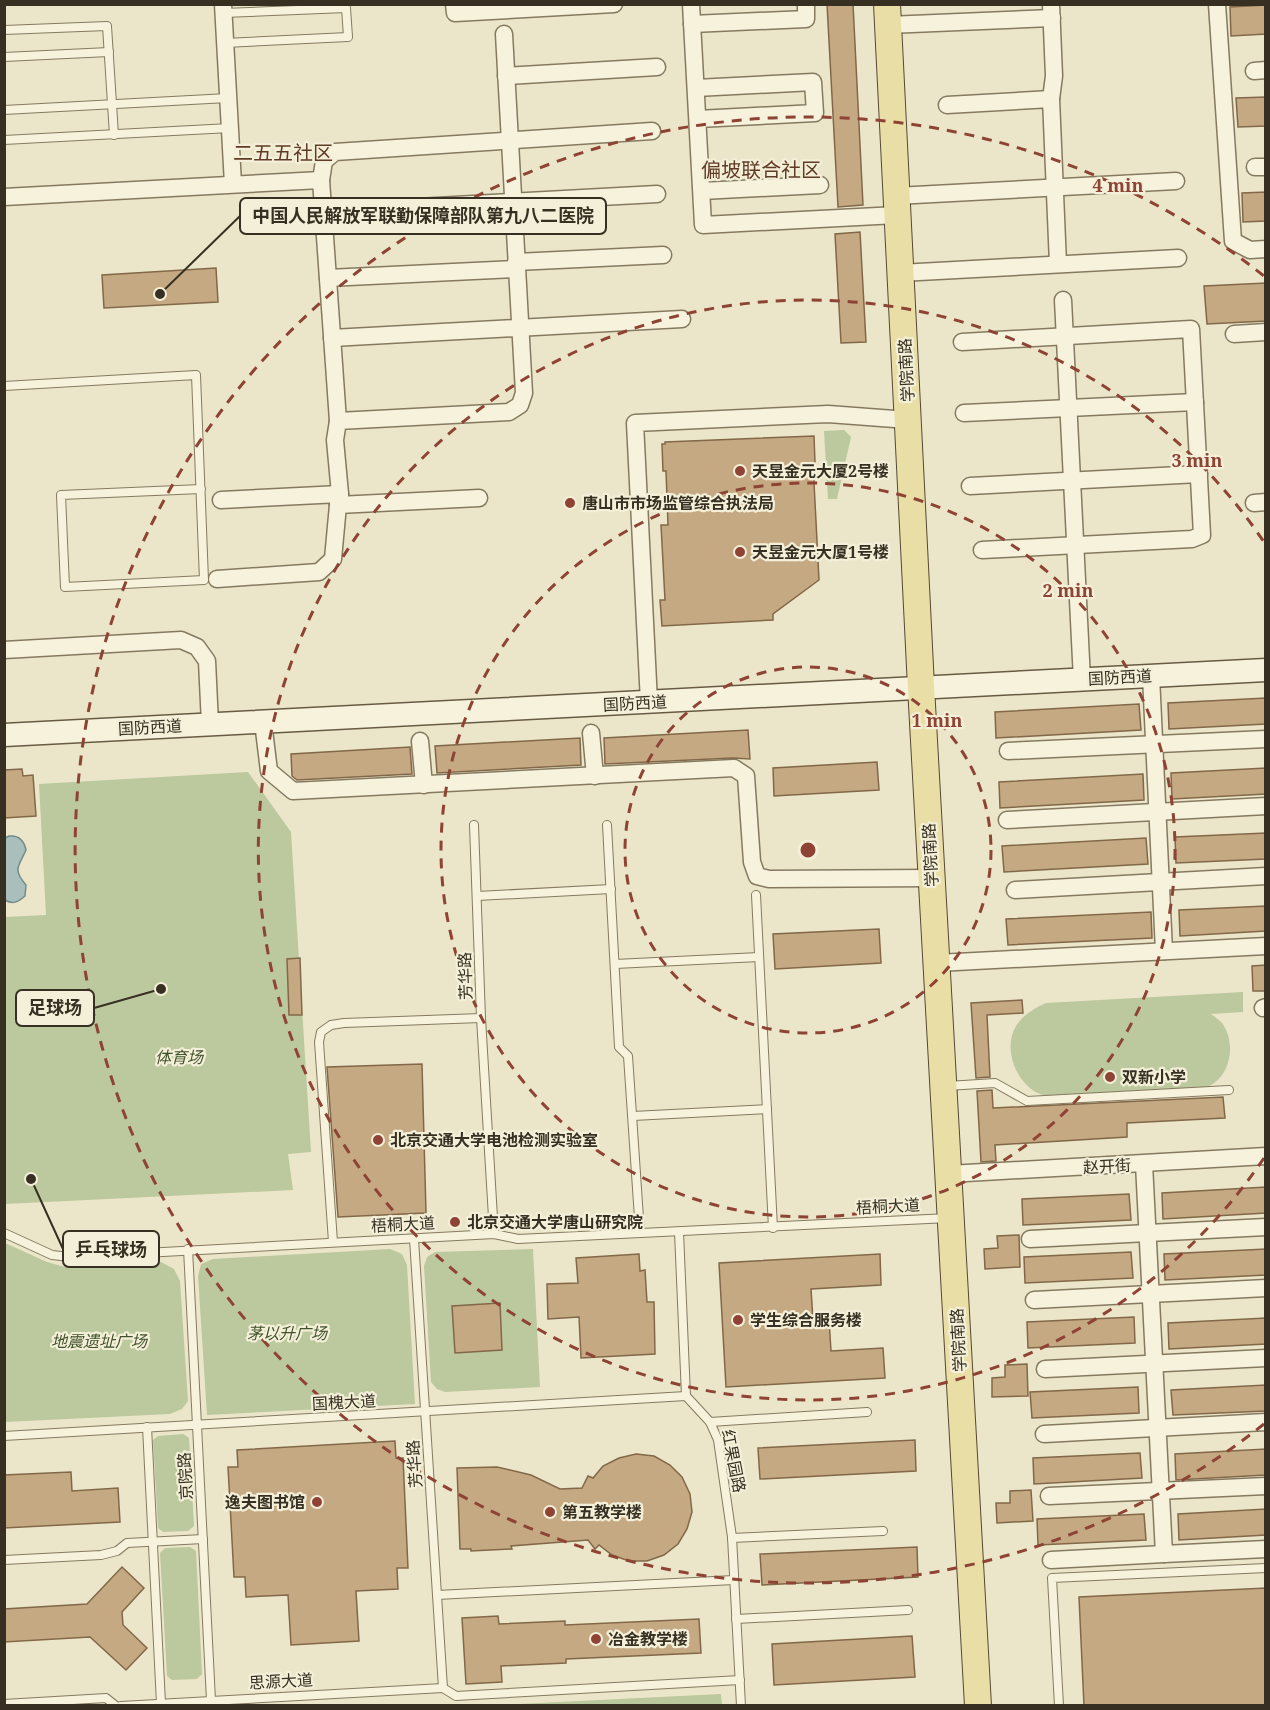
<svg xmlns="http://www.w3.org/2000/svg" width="1270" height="1710" viewBox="0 0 1270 1710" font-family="'Noto Serif','Noto Sans SC',serif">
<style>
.green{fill:#bcc89e}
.water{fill:#aabfbc;stroke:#718d8b;stroke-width:1.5}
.building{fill:#c5a983;stroke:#826848;stroke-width:1.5}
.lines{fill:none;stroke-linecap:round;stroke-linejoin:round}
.lane-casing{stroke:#857a60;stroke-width:10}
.street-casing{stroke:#857a60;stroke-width:19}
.secondary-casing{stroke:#675b43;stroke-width:25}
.primary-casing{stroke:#544833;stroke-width:28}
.lane{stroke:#f6f2dc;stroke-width:8}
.street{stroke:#f6f2dc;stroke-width:16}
.secondary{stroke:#f6f2dc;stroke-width:22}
.primary{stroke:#e9dfa6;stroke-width:26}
.ring{fill:none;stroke:#8e4335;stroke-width:3;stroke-dasharray:10 8}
.poi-dot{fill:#8e4335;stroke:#f3efd8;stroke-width:2}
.labels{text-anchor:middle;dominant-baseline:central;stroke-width:4.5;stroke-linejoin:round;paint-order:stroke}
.street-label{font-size:16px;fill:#373022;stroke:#f3efd8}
.poi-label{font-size:16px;font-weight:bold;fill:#373022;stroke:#f3efd8;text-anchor:start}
.park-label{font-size:16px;font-style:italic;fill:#41522a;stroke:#f3efd8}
.quarter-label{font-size:20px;fill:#603b25;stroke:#f3efd8}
.centre{fill:#8e4335;stroke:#f3efd8;stroke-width:3}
.ring-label{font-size:18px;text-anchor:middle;font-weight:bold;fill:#8e4335;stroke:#f3efd8;stroke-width:4.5;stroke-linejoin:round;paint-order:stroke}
.leader{fill:none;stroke:#373022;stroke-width:2}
.callout-dot{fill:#373022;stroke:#f3efd8;stroke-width:2}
.callout{fill:#f3efd8;stroke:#373022;stroke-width:2}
.callout-label{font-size:18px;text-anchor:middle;font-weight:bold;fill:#373022}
</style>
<rect width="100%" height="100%" fill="#ebe6c9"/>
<g class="green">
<path d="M844,430L851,437L837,499H828L824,431Z"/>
<path d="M248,772L291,832L311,1152L288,1154L293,1190L5,1204V917L46,915L39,784Z"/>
<path d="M1243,992V1012L1211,1014C1215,1017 1219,1020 1222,1023C1235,1040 1232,1071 1214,1083C1211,1086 1205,1087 1201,1089L1064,1097C1057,1096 1047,1097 1040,1094C1017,1085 1002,1049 1016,1026C1023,1015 1034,1008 1046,1003Z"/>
<path d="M5,1243L47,1262L65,1267L161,1262L174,1269L180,1281L188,1401L182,1409L170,1414L5,1422Z"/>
<path d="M390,1249L402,1254L407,1265L415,1404L207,1415L198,1276L201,1264L213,1259Z"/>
<path d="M533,1249L540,1387L445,1392L437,1389L431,1382L424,1266L427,1257L435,1252Z"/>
<path d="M183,1434L189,1438L194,1526L188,1531L163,1532L158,1528L153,1440L158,1436Z"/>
<path d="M190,1547L196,1551L202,1674L197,1679L172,1680L167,1676L160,1553L165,1548Z"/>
<path d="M721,1694L722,1705H500Z"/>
</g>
<path class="water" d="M9,836C19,835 24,840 26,850C19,866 12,869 26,885L25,896C18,902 13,905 5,900V838Z"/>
<g class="building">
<path d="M827,4H853L863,205L838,207Z"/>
<path d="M1266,5V34L1231,36L1230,7Z"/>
<path d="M1266,97V126L1238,127L1236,98Z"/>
<path d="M1266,192V221L1243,222L1242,193Z"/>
<path d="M860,232L866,342L841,343L835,234Z"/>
<path d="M216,268L218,302L104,308L102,275Z"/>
<path d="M1266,283V321L1207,324L1204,286Z"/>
<path d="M814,436L815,463H813L819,580L773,614V620L662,626L660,600H665L661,525H668L666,471H663L662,444H665V442Z"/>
<path d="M1266,698V724L1169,729L1168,703Z"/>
<path d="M1139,704L1141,730L996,738L995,712Z"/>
<path d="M748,730L750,759L733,758L605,764L604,738Z"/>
<path d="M580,738L581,765L437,773L435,746Z"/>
<path d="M410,747L412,774L297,780L292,776L291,754Z"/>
<path d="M877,762L879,790L774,796L773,768Z"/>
<path d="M1266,768V794L1172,799L1171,773Z"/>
<path d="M22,769L23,776L33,775L36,816L4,818V770Z"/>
<path d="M1143,774L1144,800L1000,808L999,782Z"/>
<path d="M1266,833V859L1176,863L1175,837Z"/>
<path d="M1146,838L1148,864L1004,872L1002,846Z"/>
<path d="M1266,906V931L1180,936L1179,910Z"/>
<path d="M1151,912L1152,938L1008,945L1006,919Z"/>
<path d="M879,929L881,963L775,969L773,934Z"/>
<path d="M300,958L302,1015H289L287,959Z"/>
<path d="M1266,965V991H1253L1252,966Z"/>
<path d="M1022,1000L1023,1013L987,1015L990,1077L976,1078L971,1003Z"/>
<path d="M422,1064L426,1213L338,1217L327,1067Z"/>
<path d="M992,1090L993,1108L1223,1097L1225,1118L1127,1123V1137L995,1145L996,1161L981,1162L977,1091Z"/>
<path d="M1266,1187V1213L1163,1219L1162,1193Z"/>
<path d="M1129,1194L1131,1220L1023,1225L1022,1199Z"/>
<path d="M1019,1235L1020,1267L985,1269L984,1249L998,1248L997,1236Z"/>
<path d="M1266,1249V1275L1165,1280L1164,1254Z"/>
<path d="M1131,1252L1133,1278L1025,1283L1024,1257Z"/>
<path d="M639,1254L640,1271L645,1270L647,1302H654L655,1354L581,1358L579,1317L548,1319L547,1284L578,1283L576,1258Z"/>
<path d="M880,1254L881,1285L811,1289L813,1320L829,1319L831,1351L883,1348L885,1378L726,1387L719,1263Z"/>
<path d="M500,1303L502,1350L455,1353L452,1306Z"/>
<path d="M1134,1317L1135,1343L1028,1348L1027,1322Z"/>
<path d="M1266,1318V1344L1169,1349L1168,1323Z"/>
<path d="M1027,1364L1028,1396L992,1397V1378L1005,1377V1365Z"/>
<path d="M1266,1385V1411L1173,1415L1171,1390Z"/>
<path d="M1138,1387L1139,1413L1032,1418L1030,1392Z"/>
<path d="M915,1440L916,1471L760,1479L758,1448Z"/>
<path d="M395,1441L396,1458H403L408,1568H397L398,1589L356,1591L359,1641L291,1645L288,1595L246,1597L245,1577H234L228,1467H238L237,1450Z"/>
<path d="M1266,1449V1475L1176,1480L1175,1454Z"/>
<path d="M1140,1453L1142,1478L1034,1484L1033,1458Z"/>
<path d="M636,1454L654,1456L670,1465L682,1477L690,1494L692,1512L687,1529L678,1544L664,1555L647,1561H629L612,1555L599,1545L595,1549L588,1540L511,1546L512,1549L471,1551V1549H460L457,1468L497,1467L531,1475L560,1489L582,1488L588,1476L593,1478L603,1466L619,1458Z"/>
<path d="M71,1472L72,1491L118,1488L120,1522L4,1528V1475Z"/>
<path d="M1031,1490L1033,1521L997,1523L996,1503H1010V1491Z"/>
<path d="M1266,1509V1535L1179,1540L1178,1514Z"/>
<path d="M1144,1514L1146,1540L1038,1545L1037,1519Z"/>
<path d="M917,1547L918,1577L762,1585L760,1554Z"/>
<path d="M122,1567L144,1588L122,1612L123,1625L147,1648L126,1670L90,1637L4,1642V1609L87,1604Z"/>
<path d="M1266,1588V1706H1084L1079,1597Z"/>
<path d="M498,1616L499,1624L565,1621V1625L699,1619L701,1653L566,1659V1663L501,1666L502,1682L466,1684L462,1618Z"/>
<path d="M912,1636L915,1677L774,1685L772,1644Z"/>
</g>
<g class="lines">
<defs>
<g id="lane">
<path d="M223,13L346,8L348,37L225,43"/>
<path d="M4,30L107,26L114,135"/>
<path d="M4,57L109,52"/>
<path d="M4,110L228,98"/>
<path d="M4,140L230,128"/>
<path d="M4,386L196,375L204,580L65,587L61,495L201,489"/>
<path d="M474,825L481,1018L494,1234"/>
<path d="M607,825L619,1047L628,1056L640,1233"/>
<path d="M756,895L773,1228"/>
<path d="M477,896L611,889"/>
<path d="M615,964L759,957"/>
<path d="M947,1086L995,1083L1027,1101L1229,1090"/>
<path d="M633,1116L767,1109"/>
<path d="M679,1232L686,1396L710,1422L718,1440L732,1537L741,1706"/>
<path d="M4,1233L52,1255L70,1257L494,1234L518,1239L949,1218"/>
<path d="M414,1239L443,1688"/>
<path d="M333,1242L319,1042L321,1032L331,1025L344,1023L481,1018"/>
<path d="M188,1249L211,1700"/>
<path d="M710,1422L867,1412"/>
<path d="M147,1427L161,1703"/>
<path d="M4,1436L686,1396"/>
<path d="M732,1538L883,1531"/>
<path d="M4,1560L101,1555L117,1551L127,1543L203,1539"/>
<path d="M437,1595L734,1580"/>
<path d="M736,1619L908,1610"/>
<path d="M443,1688L456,1696L740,1680"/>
<path d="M4,1704L106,1698L116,1706"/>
<path d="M121,1706L443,1688"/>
<path d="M1059,1706L1052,1578L1266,1568"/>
</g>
<g id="street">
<path d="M223,4L233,184"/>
<path d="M454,4L455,13L614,4"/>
<path d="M691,4L703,225L897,215"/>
<path d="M1217,4L1233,241L1250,250L1266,249"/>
<path d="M692,24L806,19V4"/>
<path d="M888,25L1052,18"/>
<path d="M1254,71L1266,70"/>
<path d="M506,76L657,67"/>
<path d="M696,88L813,82L815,113L698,119"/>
<path d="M1051,99L1054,76L1051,4"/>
<path d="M947,105L1051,99L1058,264"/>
<path d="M1255,167H1266"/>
<path d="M321,180L324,161L335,152L652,131"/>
<path d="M702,191L820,185"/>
<path d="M896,196L1176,181"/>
<path d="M4,197L321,180L338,421"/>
<path d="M324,212L657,194"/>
<path d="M516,262L663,255"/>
<path d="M900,273L1178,258"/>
<path d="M328,278L516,269"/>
<path d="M1063,300L1082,680"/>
<path d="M1234,334L1266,332"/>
<path d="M332,338L682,319"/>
<path d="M962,342L1191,329L1202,535L1192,539L982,550"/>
<path d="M964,413L1195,402"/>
<path d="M970,486L1199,474"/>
<path d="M479,498L338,505L340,494L335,440L338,421L509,412L520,405L524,393L504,34"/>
<path d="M221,500L340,494"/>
<path d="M1254,503L1266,502"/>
<path d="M217,579L319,572L333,559L338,505"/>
<path d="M4,650L181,640L197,647L207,661L210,724"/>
<path d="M1151,676L1164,951"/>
<path d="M649,702L635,423L828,414L908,420"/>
<path d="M263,722L269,771L293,791L734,768L746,776L752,862L757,876L769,879L931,878"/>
<path d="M591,733L595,776"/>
<path d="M420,741L424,785"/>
<path d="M1008,751L1266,739"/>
<path d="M1007,820L1266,806"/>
<path d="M1015,890L1266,876"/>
<path d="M937,963L1266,946"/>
<path d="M1263,1008L1266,1007"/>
<path d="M1144,1164L1164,1554L1266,1549"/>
<path d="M949,1174L1266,1156"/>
<path d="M1030,1239L1266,1227"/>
<path d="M1034,1300L1266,1288"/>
<path d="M1045,1369L1266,1358"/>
<path d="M1044,1434L1266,1422"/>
<path d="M1049,1496L1266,1486"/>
<path d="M1051,1560L1164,1554"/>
</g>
<path id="secondary" d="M4,735L1266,670"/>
<path id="primary" d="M887,4L921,687L978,1706"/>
</defs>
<use href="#lane" class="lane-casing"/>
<use href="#street" class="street-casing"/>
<use href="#secondary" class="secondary-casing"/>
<use href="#primary" class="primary-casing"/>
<use href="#lane" class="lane"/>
<use href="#street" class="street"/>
<use href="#secondary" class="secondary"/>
<use href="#primary" class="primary"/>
</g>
<g class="ring">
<circle cx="808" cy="850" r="183"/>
<circle cx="808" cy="850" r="367"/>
<path d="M1264 1158A550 550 0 1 1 1264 542"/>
<path d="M1264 1424A733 733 0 1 1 1264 276"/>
</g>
<g class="poi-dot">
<circle cx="740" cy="471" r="6"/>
<circle cx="570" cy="503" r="6"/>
<circle cx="740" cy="552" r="6"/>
<circle cx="1110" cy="1077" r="6"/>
<circle cx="378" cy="1140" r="6"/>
<circle cx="455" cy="1222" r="6"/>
<circle cx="738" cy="1320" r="6"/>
<circle cx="317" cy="1502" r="6"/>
<circle cx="550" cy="1512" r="6"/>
<circle cx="596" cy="1639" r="6"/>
</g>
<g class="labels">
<g class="street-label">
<text transform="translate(906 370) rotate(-93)">学院南路</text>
<text transform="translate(1120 677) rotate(-3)">国防西道</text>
<text transform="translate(635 703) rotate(-3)">国防西道</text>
<text transform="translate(150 727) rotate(-3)">国防西道</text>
<text transform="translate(930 855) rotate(-93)">学院南路</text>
<text transform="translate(465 976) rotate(-92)">芳华路</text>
<text transform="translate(1107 1166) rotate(-3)">赵开街</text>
<text transform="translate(888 1206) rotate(-3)">梧桐大道</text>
<text transform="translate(403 1224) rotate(-3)">梧桐大道</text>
<text transform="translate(958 1340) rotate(-93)">学院南路</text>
<text transform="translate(344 1402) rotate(-3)">国槐大道</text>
<text transform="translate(734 1461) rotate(79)">红果园路</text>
<text transform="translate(414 1464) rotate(-94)">芳华路</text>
<text transform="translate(185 1476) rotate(-93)">京院路</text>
<text transform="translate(281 1681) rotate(-3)">思源大道</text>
</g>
<g class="poi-label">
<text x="752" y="471">天昱金元大厦2号楼</text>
<text x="582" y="503">唐山市市场监管综合执法局</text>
<text x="752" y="552">天昱金元大厦1号楼</text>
<text x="1122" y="1077">双新小学</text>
<text x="390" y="1140">北京交通大学电池检测实验室</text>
<text x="467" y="1222">北京交通大学唐山研究院</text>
<text x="750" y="1320">学生综合服务楼</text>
<text x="305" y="1502" text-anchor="end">逸夫图书馆</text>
<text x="562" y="1512">第五教学楼</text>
<text x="608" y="1639">冶金教学楼</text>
</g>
<g class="park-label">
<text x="179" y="1057">体育场</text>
<text x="287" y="1333">茅以升广场</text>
<text x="99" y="1341">地震遗址广场</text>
</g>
<g class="quarter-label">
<text x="283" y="152">二五五社区</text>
<text x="761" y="169">偏坡联合社区</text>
</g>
</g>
<circle cx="808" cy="850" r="9" class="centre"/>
<g class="ring-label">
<text x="1118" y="192">4 min</text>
<text x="1197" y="467">3 min</text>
<text x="1068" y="597">2 min</text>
<text x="937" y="727">1 min</text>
</g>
<path class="leader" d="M160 294L240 216M161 989L94 1008M31 1179L63 1249"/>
<g class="callout-dot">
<circle cx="160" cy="294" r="6"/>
<circle cx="161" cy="989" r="6"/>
<circle cx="31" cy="1179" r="6"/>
</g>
<g class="callout">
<rect x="240" y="198" width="366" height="36" rx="6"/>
<rect x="16" y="990" width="78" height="36" rx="6"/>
<rect x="63" y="1231" width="96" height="36" rx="6"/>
</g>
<g class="callout-label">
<text x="423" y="222">中国人民解放军联勤保障部队第九八二医院</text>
<text x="55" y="1014">足球场</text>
<text x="111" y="1256">乒乓球场</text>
</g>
<rect width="1270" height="1710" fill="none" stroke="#373022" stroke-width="12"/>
</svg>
